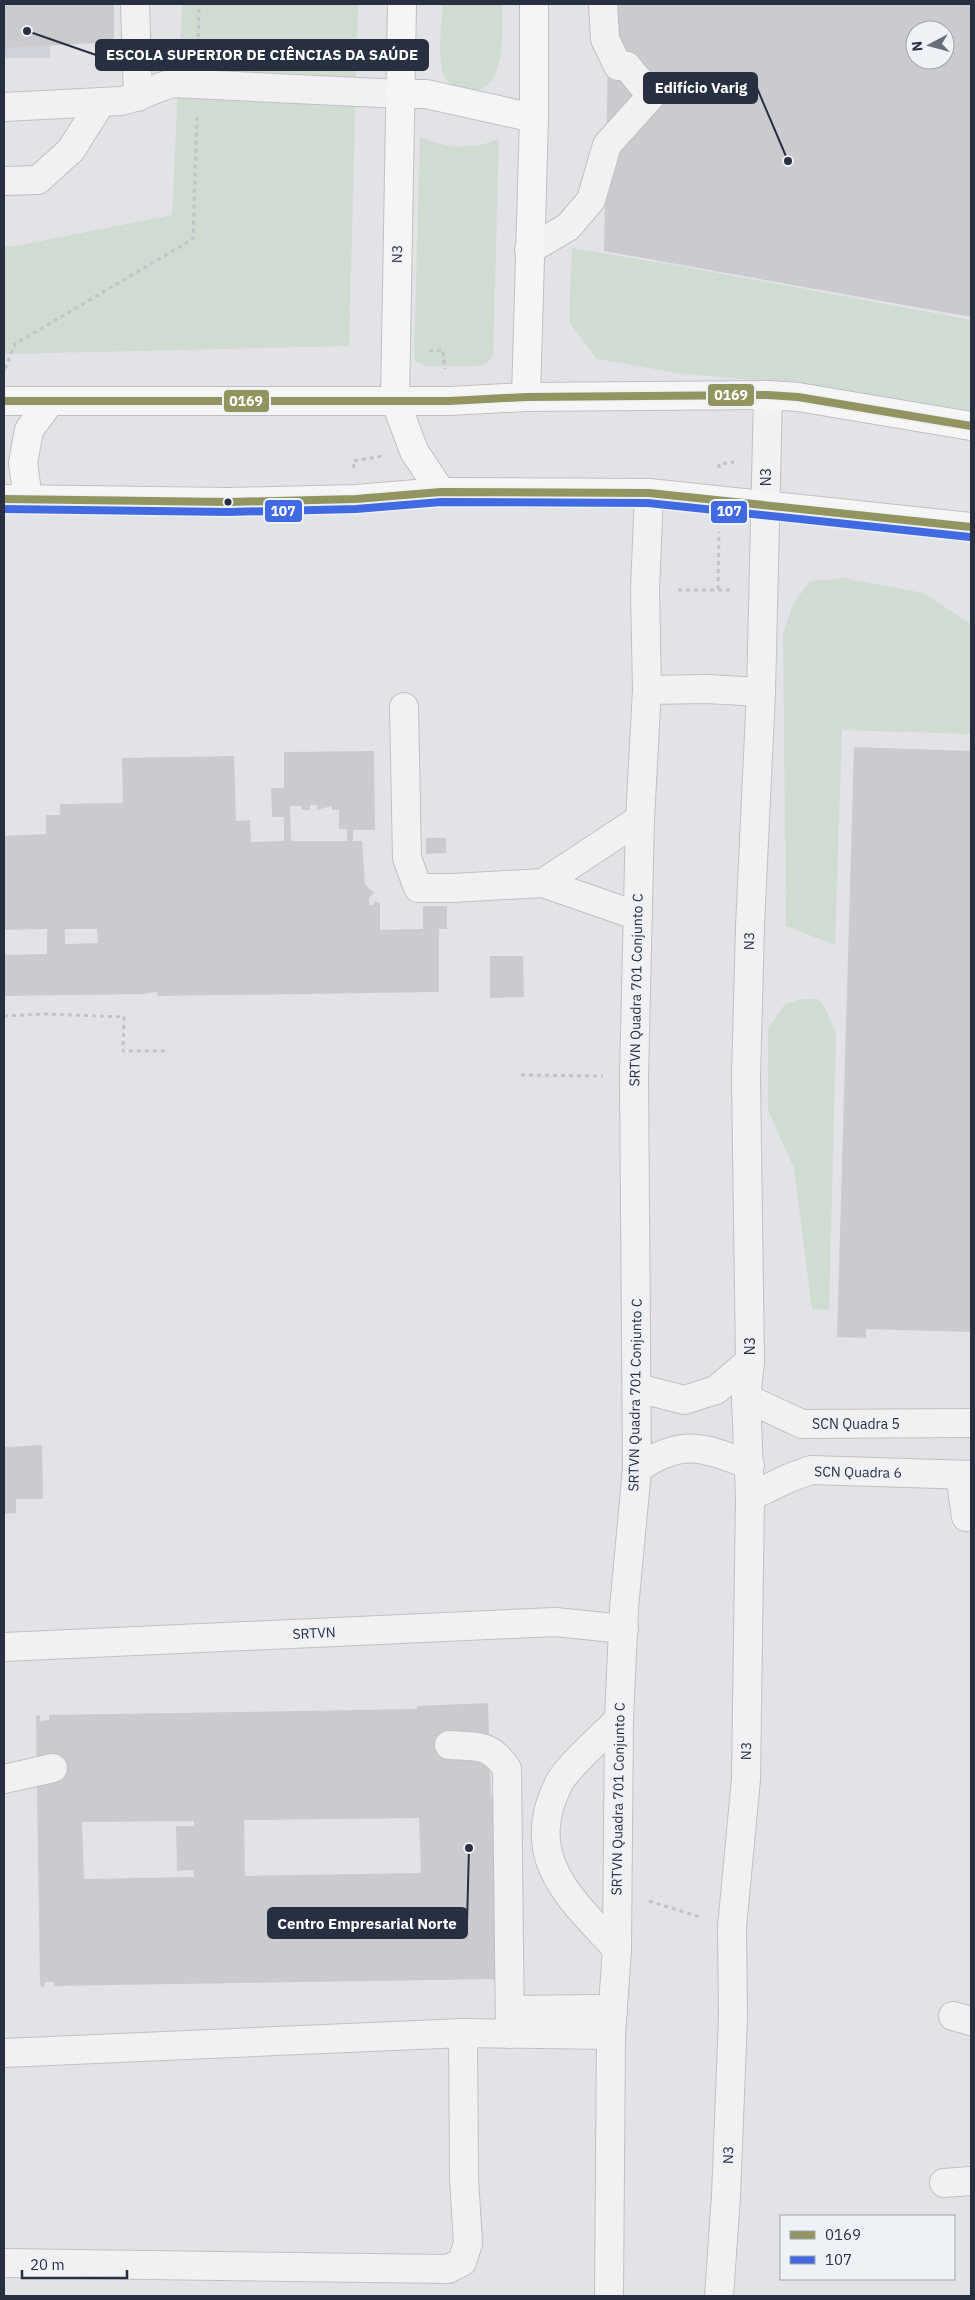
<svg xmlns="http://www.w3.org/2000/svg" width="975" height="2300" viewBox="0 0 975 2300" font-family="'IBM Plex Sans',sans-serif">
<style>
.built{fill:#cfd2da}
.green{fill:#d0dbd1}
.building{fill:#c9cbcf;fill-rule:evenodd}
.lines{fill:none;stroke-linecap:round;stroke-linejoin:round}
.minor-casing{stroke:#bfc1c5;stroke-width:30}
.major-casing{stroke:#bdc0c5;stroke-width:30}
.path{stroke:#c3c4ca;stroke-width:3;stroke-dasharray:4 4;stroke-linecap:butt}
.minor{stroke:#f1f1f3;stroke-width:28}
.major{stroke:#f5f5f6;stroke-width:28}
.bus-1-casing{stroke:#eef1f6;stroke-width:11}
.bus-2-casing{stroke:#eef1f6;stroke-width:11}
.bus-1{stroke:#939561;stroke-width:8}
.bus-2{stroke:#4169e1;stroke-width:8}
.bus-dot{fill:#272f41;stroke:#eef1f6;stroke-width:2}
.labels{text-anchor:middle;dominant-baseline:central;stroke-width:4;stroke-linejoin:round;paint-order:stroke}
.street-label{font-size:14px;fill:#272f41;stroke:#eef1f6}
.leader{fill:none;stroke:#272f41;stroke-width:2}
.callout-dot{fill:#272f41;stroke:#eef1f6;stroke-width:2}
.callout{fill:#272f41;stroke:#272f41;stroke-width:2}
.callout-label{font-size:15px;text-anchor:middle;font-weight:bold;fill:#fff}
.line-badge{stroke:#eef1f6;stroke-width:2}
.badge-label{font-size:14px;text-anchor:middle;font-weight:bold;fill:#fff}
</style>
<rect width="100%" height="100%" fill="#e1e3e7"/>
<rect class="built" x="4" y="4" width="46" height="54"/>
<g class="green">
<path d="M182,4H358L349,346L4,354V246H16L172,215Z"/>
<path d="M443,4H503C502,30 508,102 462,89C454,87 445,81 443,73C437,52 442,25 443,4Z"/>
<path d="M420,136C445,149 473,150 499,139L493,355L486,364L478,366H425L416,361L414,357Z"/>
<path d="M572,248L692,268L971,320V411L807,384L684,374L597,359L569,322Z"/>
<path d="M844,578L923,593L971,624V734L842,730L835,945L786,926L783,634L793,604L810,581Z"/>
<path d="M804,999H818L827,1012L836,1034L829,1310L812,1309L794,1168L768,1110V1028L785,1004Z"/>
</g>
<g class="building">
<path d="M4,4H114V42L4,48Z"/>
<path d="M609,4H971V317L604,251ZM915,30H945V60H915Z"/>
<path d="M854,747L971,751V1332L866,1329V1338L837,1337Z"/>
<path d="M374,751L375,830H353V841H362L365,884L374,893L369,898V905H373L375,901L380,903V930L423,929V906H447V929H439V992L158,996L157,992L141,994L4,996V955L47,954V929L4,930V836L46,834V815H60V804L123,803L122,758L234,756L236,821L250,820L251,842L284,841V817H272L271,788H284V752ZM310,805H317V810L332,806V810H339V829H347V841H291L290,806H301L302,810H310ZM65,929H97L98,943L65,944Z"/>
<path d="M426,838H446V853L426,854Z"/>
<path d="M490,956H523L524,997L490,998Z"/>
<path d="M42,1445L43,1499H16V1513L4,1514V1447Z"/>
<path d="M488,1703L491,1796L516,1795L499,1979L54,1986V1982H45L44,1987L40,1986L36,1716L40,1715V1721L49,1720V1715L417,1709V1706ZM419,1818L421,1873L245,1876L244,1820ZM194,1821V1826H176L177,1871L193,1870L194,1877L84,1879L82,1822Z"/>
</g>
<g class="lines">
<defs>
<g id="minor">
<path d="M135,4L138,97"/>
<path d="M4,107L121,101C140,97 156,87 174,83L400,94"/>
<path d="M4,181L38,180L71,150L100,104"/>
<path d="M529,250L568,227L591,200L607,145L651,96L627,66H618L605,39L603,4"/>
<path d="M647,690L707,689L761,692"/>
<path d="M404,707L407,858L418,888H453L543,883L638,916"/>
<path d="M543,883L640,819"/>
<path d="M638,1388L684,1400L716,1390L750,1361"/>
<path d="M746,1398L802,1424L971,1423"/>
<path d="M637,1469C682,1438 702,1447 750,1465"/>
<path d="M960,1475L966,1517"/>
<path d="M750,1497L789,1478L811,1470L971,1475"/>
<path d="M4,1647L555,1622L624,1629"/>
<path d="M449,1745C478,1747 490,1743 507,1769L510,2034"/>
<path d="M4,1779L53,1768"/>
<path d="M617,1949C571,1899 521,1858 559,1783C567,1767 605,1734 619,1719"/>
<path d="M511,2010L595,2009L613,2011"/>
<path d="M953,2016L971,2021"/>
<path d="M4,2053L463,2033L611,2035"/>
<path d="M944,2183L971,2181"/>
<path d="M4,2263L448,2269L462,2262L468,2243L464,2178L463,2033"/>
<path d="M609,2296L611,2035L617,1949L619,1719L624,1608L637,1469L634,1077L640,819L647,690L645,590L649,493"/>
<path d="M719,2296L726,2196L733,2017L732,1927L746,1779L750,1497L746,1398L750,1361L746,1077L750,926L761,692L768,395"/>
</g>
<g id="major">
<path d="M402,4L395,400L414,451L441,492"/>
<path d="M400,94H426L534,118"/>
<path d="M526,397L534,118V4"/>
<path d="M4,401H449L526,397L768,395L798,397L971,426"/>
<path d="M4,499L228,502L356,499L441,492L649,493L971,527"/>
<path d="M28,499L23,463L29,430L49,403"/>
</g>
</defs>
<use href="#minor" class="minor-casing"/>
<use href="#major" class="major-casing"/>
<g class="path">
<path d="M198,53L199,4"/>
<path d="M429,351L443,350L445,369"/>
<path d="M5,369L15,344L193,239L197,117"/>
<path d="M354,468L353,461L382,456"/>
<path d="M719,468V464L734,462"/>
<path d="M718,589L719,532"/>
<path d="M678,590H731"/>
<path d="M4,1016L46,1014L124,1017L123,1051H169"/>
<path d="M521,1075L603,1076"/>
<path d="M649,1901L700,1917"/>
</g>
<use href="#minor" class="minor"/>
<use href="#major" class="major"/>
<defs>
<g id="bus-1">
<path d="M4,401H449L526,397L768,395L798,397L971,426"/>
<path d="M4,499L228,502L356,499L441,492L649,493L971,527"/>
</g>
<path id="bus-2" d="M4,509L228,512L356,509L441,502L648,503L970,537"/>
</defs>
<use href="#bus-1" class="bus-1-casing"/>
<use href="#bus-2" class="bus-2-casing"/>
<use href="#bus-1" class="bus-1"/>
<use href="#bus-2" class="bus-2"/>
</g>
<circle class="bus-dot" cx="228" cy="502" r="4.5"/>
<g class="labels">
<g class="street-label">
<text transform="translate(397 254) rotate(-89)">N3</text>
<text transform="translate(766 477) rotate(-90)">N3</text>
<text transform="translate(749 941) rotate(-89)">N3</text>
<text transform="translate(636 990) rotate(-89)">SRTVN Quadra 701 Conjunto C</text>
<text transform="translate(750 1346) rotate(-90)">N3</text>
<text transform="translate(635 1395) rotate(-89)">SRTVN Quadra 701 Conjunto C</text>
<text x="856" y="1424">SCN Quadra 5</text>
<text transform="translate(858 1472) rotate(1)">SCN Quadra 6</text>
<text transform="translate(314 1633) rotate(-3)">SRTVN</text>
<text transform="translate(746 1751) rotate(-89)">N3</text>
<text transform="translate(618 1799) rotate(-89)">SRTVN Quadra 701 Conjunto C</text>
<text transform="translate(728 2155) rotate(-88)">N3</text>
</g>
</g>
<path class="leader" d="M27 31L96 55M788 161L757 88M469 1848L467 1923"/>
<g class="callout-dot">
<circle cx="27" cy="31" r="5"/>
<circle cx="788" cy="161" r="5"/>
<circle cx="469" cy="1848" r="5"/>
</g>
<g class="callout">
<rect x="96" y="40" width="332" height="30" rx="5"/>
<rect x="644" y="73" width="113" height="30" rx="5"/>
<rect x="268" y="1908" width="199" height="30" rx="5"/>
</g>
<g class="callout-label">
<text x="262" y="60">ESCOLA SUPERIOR DE CIÊNCIAS DA SAÚDE</text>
<text x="701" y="93">Edifício Varig</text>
<text x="367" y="1929">Centro Empresarial Norte</text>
</g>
<g class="line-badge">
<rect x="707" y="383" width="48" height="24" rx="5" fill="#939561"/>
<rect x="223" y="389" width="47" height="24" rx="5" fill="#939561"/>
<rect x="264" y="499" width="39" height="24" rx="5" fill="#4169e1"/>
<rect x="710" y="500" width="38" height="24" rx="5" fill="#4169e1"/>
</g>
<g class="badge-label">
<text x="731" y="400">0169</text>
<text x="246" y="406">0169</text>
<text x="283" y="516">107</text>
<text x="729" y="516">107</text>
</g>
<rect width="975" height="2300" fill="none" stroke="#272f41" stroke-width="10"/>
<rect x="780" y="2215" width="175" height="65" fill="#eef1f6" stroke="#9ea3ae"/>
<rect x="790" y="2231" width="25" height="8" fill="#939561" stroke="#9ea3ae"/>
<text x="825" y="2240" font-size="15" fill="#272f41">0169</text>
<rect x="790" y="2256" width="25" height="8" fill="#4169e1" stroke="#9ea3ae"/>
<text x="825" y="2265" font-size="15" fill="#272f41">107</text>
<g transform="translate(930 45) rotate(264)"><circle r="24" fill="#eef1f6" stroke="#9ea3ae"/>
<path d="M0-4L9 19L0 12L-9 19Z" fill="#686e7b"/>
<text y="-8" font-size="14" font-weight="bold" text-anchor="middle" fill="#272f41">N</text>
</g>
<path d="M22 2270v8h105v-8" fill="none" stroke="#272f41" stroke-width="2.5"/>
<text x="30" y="2270" font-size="15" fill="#272f41" stroke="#eef1f6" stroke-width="4" paint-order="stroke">20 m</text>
</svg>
